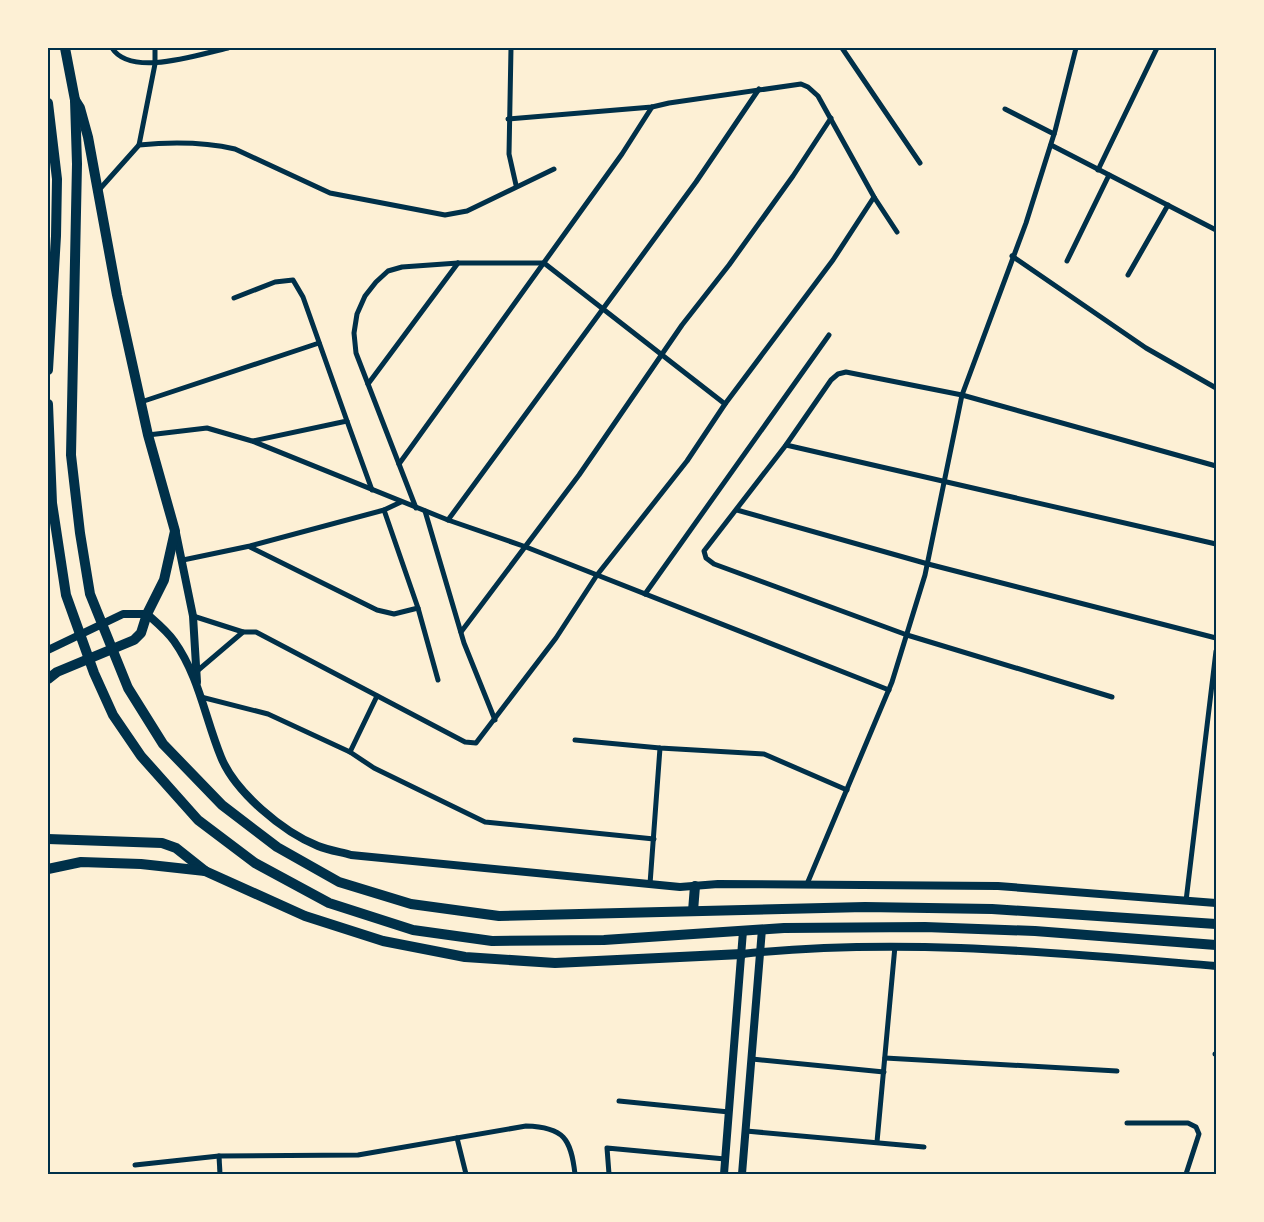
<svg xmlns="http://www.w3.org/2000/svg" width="1264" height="1222" viewBox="0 0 1264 1222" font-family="'Archivo Narrow',sans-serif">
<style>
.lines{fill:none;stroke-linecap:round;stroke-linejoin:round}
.minor{stroke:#003049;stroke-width:5}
.tertiary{stroke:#003049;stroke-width:8}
.primary{stroke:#003049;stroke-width:10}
.trunk{stroke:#003049;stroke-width:10}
.neatline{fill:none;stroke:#003049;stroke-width:2}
</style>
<rect width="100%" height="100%" fill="#fdf0d5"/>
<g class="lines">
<g class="minor">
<path d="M112,48C131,78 200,54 228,48"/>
<path d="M511,48L509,154L516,185"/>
<path d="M842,48L920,163"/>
<path d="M1005,109L1054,134"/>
<path d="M508,119L652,107L669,103L801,84L808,87L818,96L874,197L897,232"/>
<path d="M139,145L155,64V48"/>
<path d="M1051,145L1216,230"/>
<path d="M1098,170L1157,48"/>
<path d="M98,191L139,145C170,142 204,142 235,149L330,193L445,215L467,211L554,169"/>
<path d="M1012,256L1146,348L1216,388"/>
<path d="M1067,261L1109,175"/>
<path d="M1128,275L1168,205"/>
<path d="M234,298L275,282L293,280L303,297L347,421L253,441"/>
<path d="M368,384L458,263"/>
<path d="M141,402L319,343"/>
<path d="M347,421L372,490"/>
<path d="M148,435L207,428L252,441L448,520L526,547L889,690"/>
<path d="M786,445L1216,544"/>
<path d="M399,464L622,154L652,107"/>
<path d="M416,508L356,353L354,333L357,314L365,296L376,282L388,271L402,267L458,263H544L725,404"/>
<path d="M384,510L418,608L438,680"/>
<path d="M737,510L928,564L1216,638"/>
<path d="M425,511L464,643L495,720"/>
<path d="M448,520L696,182L759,89"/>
<path d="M250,547L377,610L394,614L418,608"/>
<path d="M183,560L250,546L384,510L401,502"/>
<path d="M645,594L829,335"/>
<path d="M193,616L243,632"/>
<path d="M461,632L579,475L682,325L729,265L793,176L831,118"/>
<path d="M196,672L243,632H256L465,742L476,743L556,638L597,575L687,461L725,404L833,260L874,197"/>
<path d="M201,697L268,714L350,752L374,768L485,822L654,839"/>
<path d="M1112,697L907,635L714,564L706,558L704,551L786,445L831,380L838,374L846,372L962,395L1216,466"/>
<path d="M575,740L660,748L764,754L847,790"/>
<path d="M350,752L377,696"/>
<path d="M650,884L660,748"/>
<path d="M807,884L892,682L925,575L962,395L1026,223L1055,131L1076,48"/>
<path d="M1186,901L1216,651"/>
<path d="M1215,1054H1216"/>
<path d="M885,1058L1117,1071"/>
<path d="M752,1059L884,1072"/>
<path d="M619,1101L729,1112"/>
<path d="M1127,1123H1188L1196,1127L1199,1134L1186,1174"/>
<path d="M746,1131L924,1147"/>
<path d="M457,1138L466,1174"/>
<path d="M877,1142L895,946"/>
<path d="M219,1156L220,1174"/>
<path d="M135,1165L219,1156L358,1155L526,1126C564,1127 571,1139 575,1174"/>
<path d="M609,1174L607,1148L725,1159"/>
</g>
<g class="tertiary">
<path d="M176,533L193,616L197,682"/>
<path d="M48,650L123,614H147C156,622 167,631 174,641C199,676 205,718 221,757C235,792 283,832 318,846C328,850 340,852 351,855L680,887L718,884L998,886L1216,903"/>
<path d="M742,954C900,937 1059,953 1216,966"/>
<path d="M724,1174L743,931"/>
<path d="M742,1174L762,929"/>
</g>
<g class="primary">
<path d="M48,679L57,672L134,640L141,633L147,614L164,580L175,531L148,435L117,295L88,137L80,108L75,100"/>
<path d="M48,839L162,843L176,848L205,871L305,916L383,941L465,957L555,963L742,954"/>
<path d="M48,869L81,862L141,864L205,871"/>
</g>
<g class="trunk">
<path d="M65,48L75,100L77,164L71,455L80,533L90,594L128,688L163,744L222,805L277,847L339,882L411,904L499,916L865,907L992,909L1216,924"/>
<path d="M48,103L57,179L56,236L48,370"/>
<path d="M48,404L52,503L66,595L94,673L113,715L141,756L198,820L255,863L329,903L413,930L492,941L604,940L784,928L925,927L1035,931L1216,945"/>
<path d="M693,911L695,886"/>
</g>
</g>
<rect width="1264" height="1222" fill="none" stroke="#fdf0d5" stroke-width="98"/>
<rect x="49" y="49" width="1166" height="1124" class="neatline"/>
</svg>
